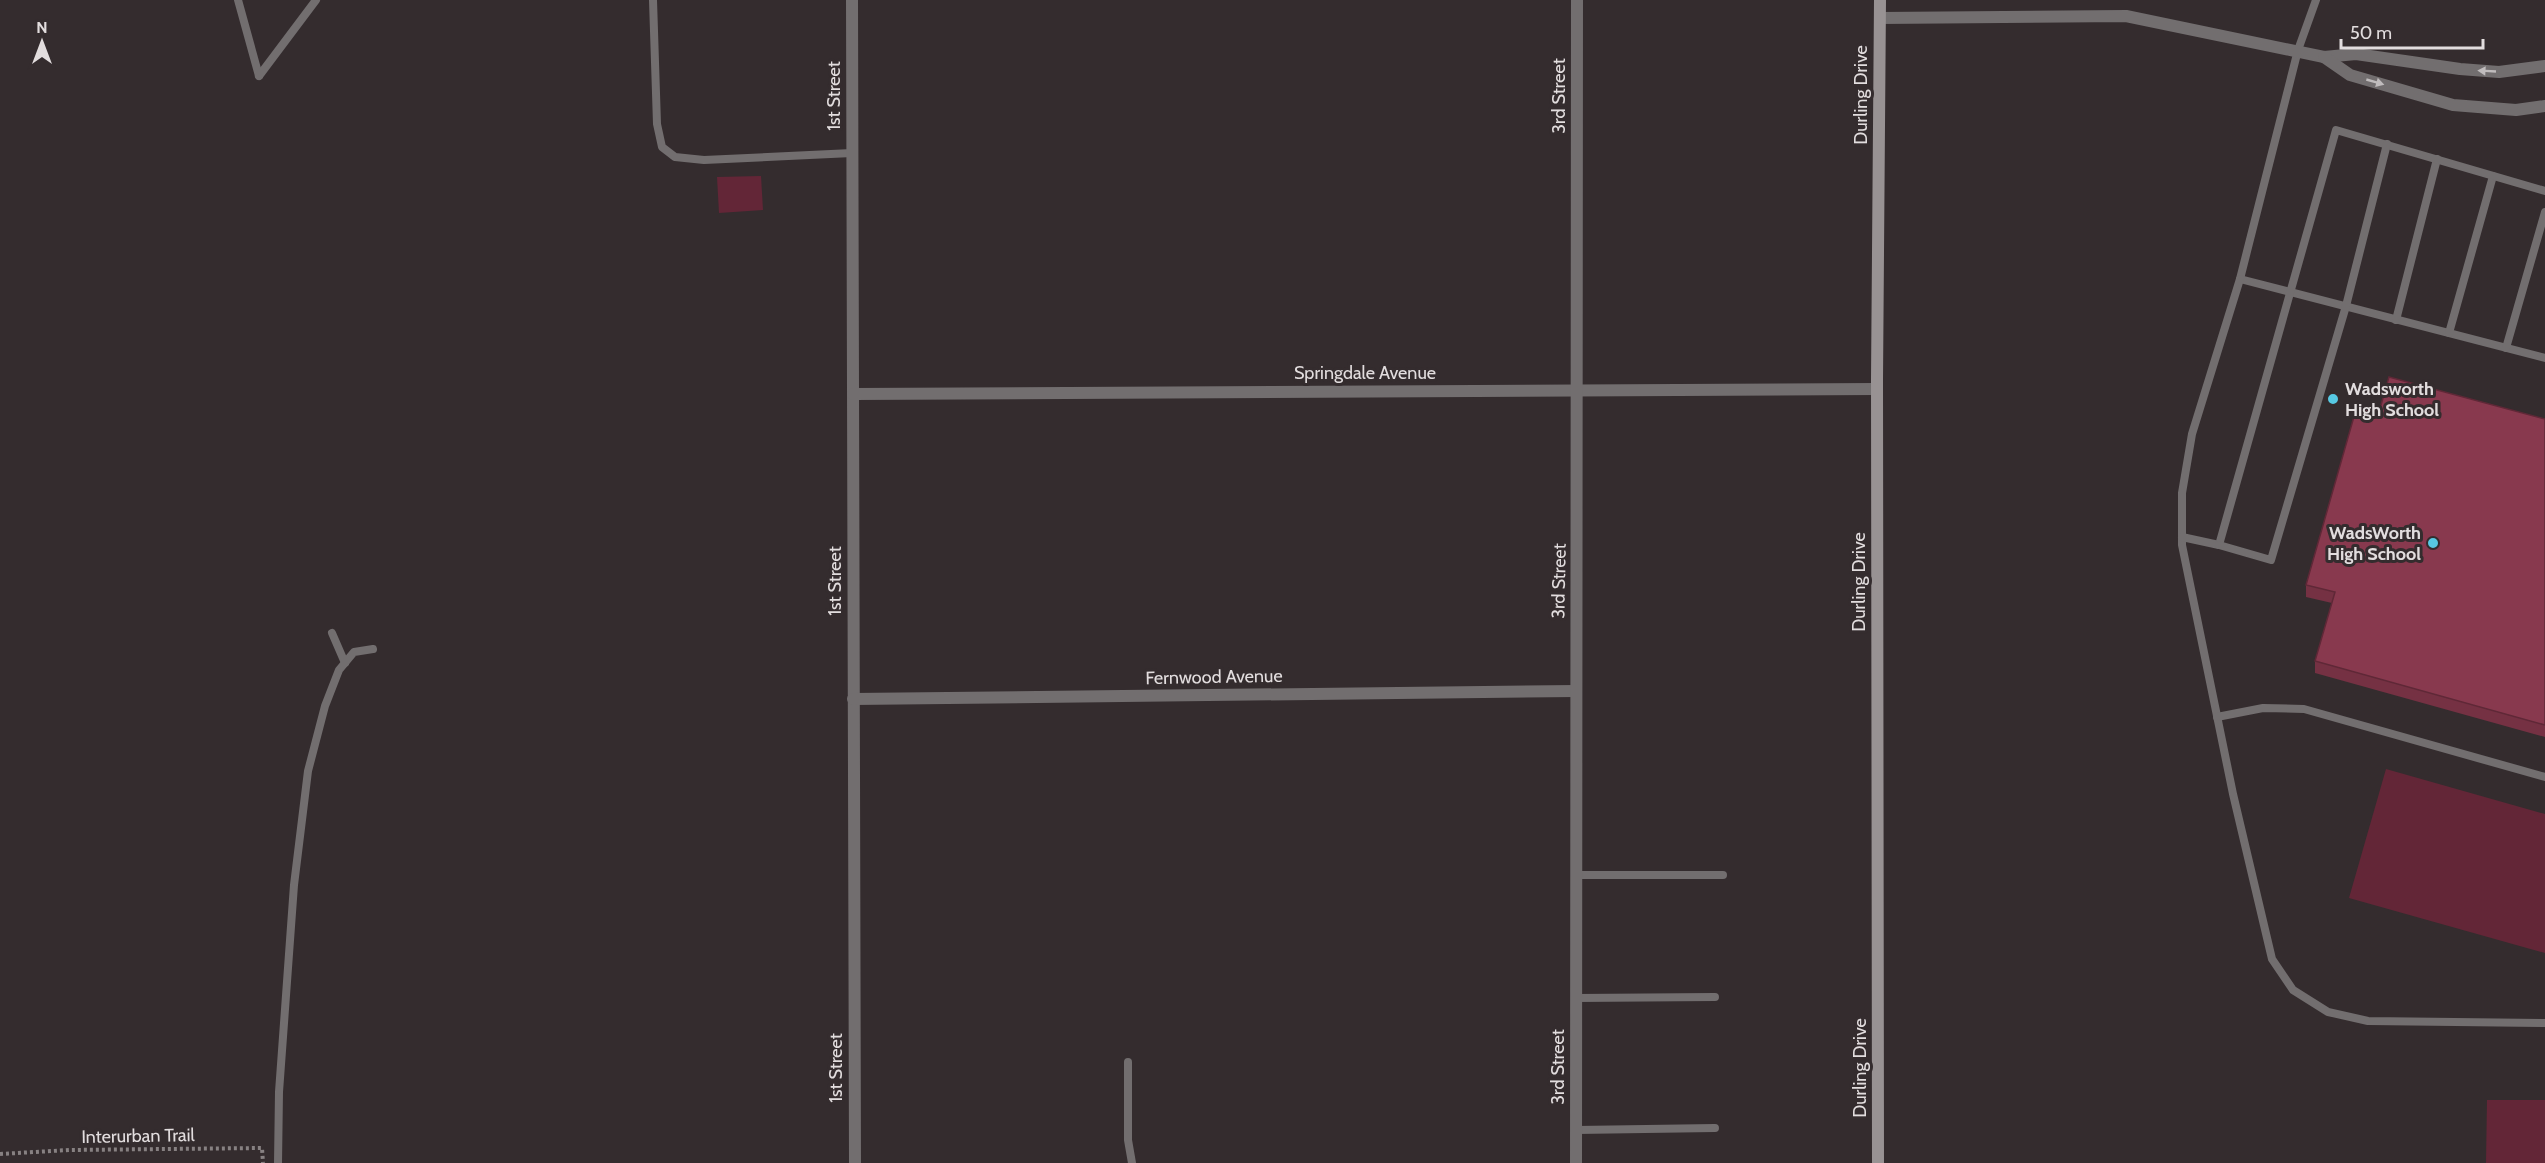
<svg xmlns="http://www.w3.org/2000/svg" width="2545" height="1163" viewBox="0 0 2545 1163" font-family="Cabin,sans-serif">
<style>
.green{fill:#632637}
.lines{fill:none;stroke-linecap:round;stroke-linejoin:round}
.path{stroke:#878182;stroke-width:4;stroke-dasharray:3 3;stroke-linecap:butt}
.lane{stroke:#726e6f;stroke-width:8}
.street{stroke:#726e6f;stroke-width:12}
.secondary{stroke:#989293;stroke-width:12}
.wall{fill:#753143}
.building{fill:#88394e;stroke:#5f2837;stroke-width:1.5}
.oneway{fill:#c0bcbd}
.poi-dot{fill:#57c9e3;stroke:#342c2e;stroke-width:2}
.labels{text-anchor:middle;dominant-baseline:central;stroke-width:6;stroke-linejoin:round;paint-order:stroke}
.street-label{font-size:18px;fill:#e2ddde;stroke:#342c2e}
.poi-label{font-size:18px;font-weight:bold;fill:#e2ddde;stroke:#342c2e;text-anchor:start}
</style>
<rect width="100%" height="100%" fill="#342c2e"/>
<g class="green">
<path d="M761,176L763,210L719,213L717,177Z"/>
<path d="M2386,769L2545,814V953L2349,898Z"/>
<path d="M2487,1100H2545V1163H2486Z"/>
</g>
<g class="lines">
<path class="path" d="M0,1154L69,1150L262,1148L263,1163"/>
<g class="lane">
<path d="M238,0L259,76"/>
<path d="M653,0L657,124L662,147L675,157L704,160L852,153"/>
<path d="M2316,0L2298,50L2240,279L2545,358"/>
<path d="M259,76L316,0"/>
<path d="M2240,279L2192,434L2182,493V545L2233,794L2272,959L2293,990L2328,1012L2368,1021L2545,1023"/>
<path d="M2396,320L2437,159"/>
<path d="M2449,333L2493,176"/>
<path d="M2506,348L2545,212"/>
<path d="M2182,537L2219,545L2336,130L2545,191"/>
<path d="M2219,545L2271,560L2346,306L2387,144"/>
<path d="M332,633L345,663"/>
<path d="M2217,717L2263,708L2304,709L2545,777"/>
<path d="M1576,875H1723"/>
<path d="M1576,998L1715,997"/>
<path d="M1128,1062V1140L1132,1163"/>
<path d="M1576,1130L1715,1128"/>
<path d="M278,1163L279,1092L294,885L308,771L325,706L339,670L354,652L373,649"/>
</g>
<g class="street">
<path d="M852,0L855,1163"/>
<path d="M1880,18L2126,16L2324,57L2356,54L2460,69L2499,72L2545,66"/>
<path d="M2324,57L2350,75L2453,105L2516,110L2545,106"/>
<path d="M853,394L1877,389"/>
<path d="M853,699L1576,691"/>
<path d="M1576,1163L1577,0"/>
</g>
<path class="secondary" d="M1878,1163L1877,380L1880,0"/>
</g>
<path class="wall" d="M2379,412L2545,419V737L2315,673V661L2332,603L2306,597V585Z"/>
<path class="building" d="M2389,377L2545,419V725L2315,661L2335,592L2306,585L2357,406L2379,412Z"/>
<defs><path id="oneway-solid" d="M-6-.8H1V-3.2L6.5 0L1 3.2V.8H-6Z" transform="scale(1.5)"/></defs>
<g class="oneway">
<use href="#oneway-solid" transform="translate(2487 71) rotate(-177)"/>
<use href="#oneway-solid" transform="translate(2375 82) rotate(16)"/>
</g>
<g class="poi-dot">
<circle cx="2333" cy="399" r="6"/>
<circle cx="2433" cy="543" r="6"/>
</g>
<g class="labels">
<g class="street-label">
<text transform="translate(1861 95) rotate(-90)">Durling Drive</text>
<text transform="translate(834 96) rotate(-90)">1st Street</text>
<text transform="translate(1559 96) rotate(-90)">3rd Street</text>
<text x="1365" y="373">Springdale Avenue</text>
<text transform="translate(835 581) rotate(-90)">1st Street</text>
<text transform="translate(1559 581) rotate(-89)">3rd Street</text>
<text transform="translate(1859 582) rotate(-90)">Durling Drive</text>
<text transform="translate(1214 677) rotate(-1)">Fernwood Avenue</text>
<text transform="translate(1558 1067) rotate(-90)">3rd Street</text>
<text transform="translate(836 1068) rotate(-90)">1st Street</text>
<text transform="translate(1860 1068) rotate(-90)">Durling Drive</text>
<text transform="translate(138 1136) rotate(-1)">Interurban Trail</text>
</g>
<g class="poi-label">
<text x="2345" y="389">Wadsworth<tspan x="2345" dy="21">High School</tspan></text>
<text x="2421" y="533" text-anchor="end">WadsWorth<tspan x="2421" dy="21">High School</tspan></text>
</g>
</g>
<g transform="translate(42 42)" stroke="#342c2e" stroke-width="4.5" paint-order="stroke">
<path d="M0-4.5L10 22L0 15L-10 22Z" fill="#e2ddde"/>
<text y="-9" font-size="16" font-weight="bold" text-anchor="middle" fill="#e2ddde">N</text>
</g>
<path d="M2341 39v9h142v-9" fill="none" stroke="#e2ddde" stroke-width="3"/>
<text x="2350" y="39" font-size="18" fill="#e2ddde" stroke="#342c2e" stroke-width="4.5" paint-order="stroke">50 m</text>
</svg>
